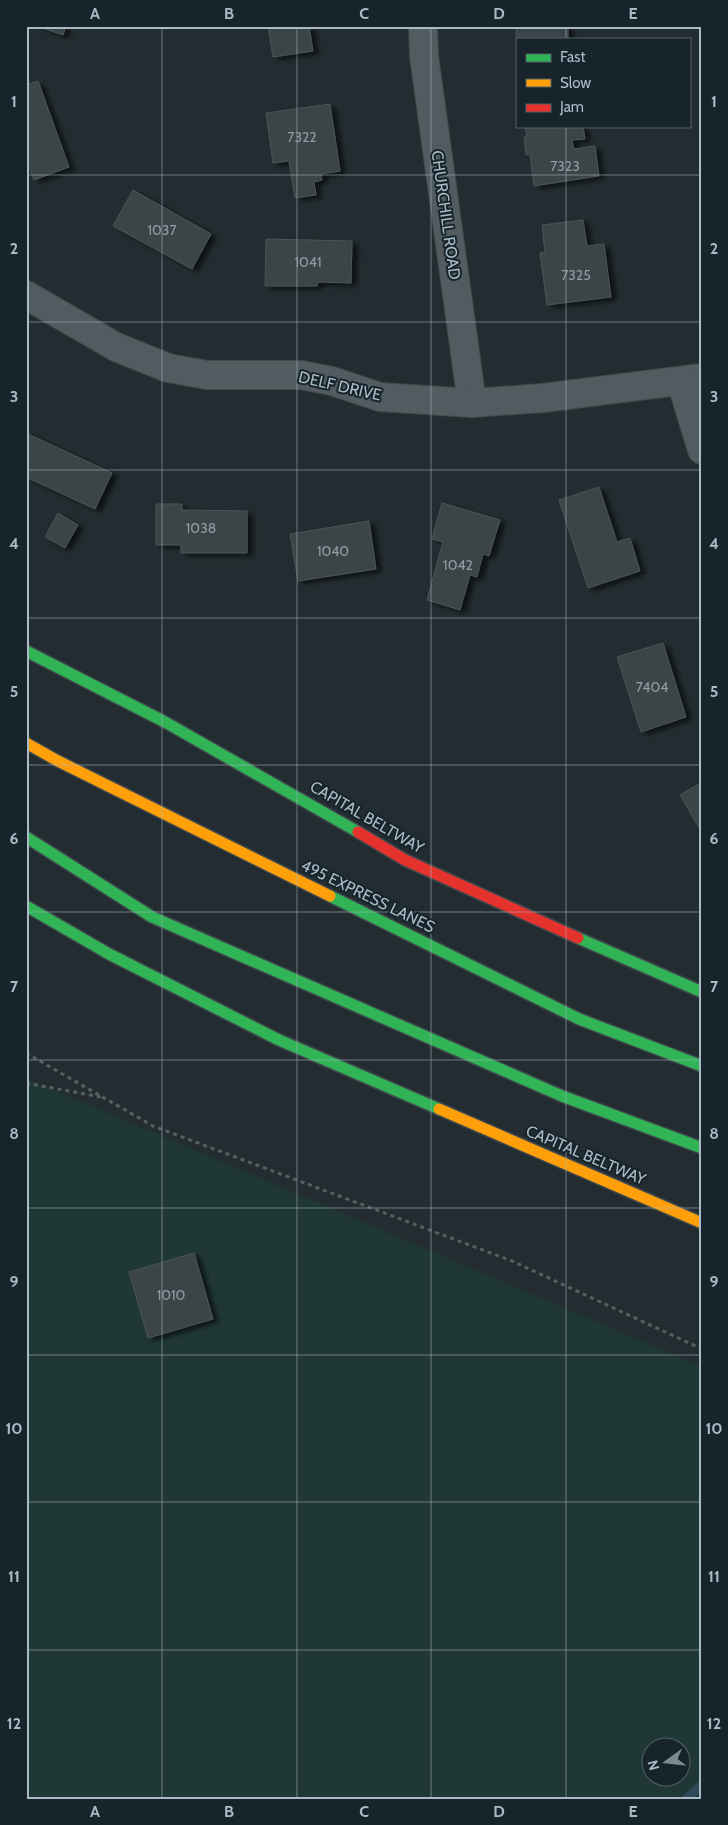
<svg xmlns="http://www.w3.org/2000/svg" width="728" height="1825" viewBox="0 0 728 1825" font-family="Cabin,sans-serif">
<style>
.green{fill:#203835;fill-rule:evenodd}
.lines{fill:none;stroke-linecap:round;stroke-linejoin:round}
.stream{stroke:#2c4a59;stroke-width:9}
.building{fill:#3b4447;stroke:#4a545a;filter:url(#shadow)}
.street-casing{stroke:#41484c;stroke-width:30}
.fast-casing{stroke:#3f484e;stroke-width:14}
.slow-casing{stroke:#3f484e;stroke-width:14}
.jam-casing{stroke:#3f484e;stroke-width:14}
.path{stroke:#566063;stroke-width:3;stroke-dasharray:4 4;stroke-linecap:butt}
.street{stroke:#525b60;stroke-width:28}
.fast{stroke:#30b455;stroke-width:11}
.slow{stroke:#ff9f0a;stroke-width:11}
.jam{stroke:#e5322d;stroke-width:11}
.grid{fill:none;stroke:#aabbc5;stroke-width:1;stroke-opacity:0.55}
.labels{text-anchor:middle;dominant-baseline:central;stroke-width:4;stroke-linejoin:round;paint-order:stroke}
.number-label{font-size:14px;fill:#8e9da6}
.street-label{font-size:16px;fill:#aabbc5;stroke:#17242c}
.neatline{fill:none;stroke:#aabbc5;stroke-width:2}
.grid-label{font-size:16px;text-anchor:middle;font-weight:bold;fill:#aabbc5}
</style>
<defs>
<filter id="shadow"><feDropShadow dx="5.5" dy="3" stdDeviation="2.5" flood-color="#0009"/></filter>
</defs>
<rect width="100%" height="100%" fill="#232d31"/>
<path class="green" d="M26,1078L702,1367V1799H26ZM650,1748H680V1778H650Z"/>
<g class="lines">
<path class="stream" d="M686,1799L702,1785"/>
</g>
<g class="building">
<path d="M37,26H66L63,35Z"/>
<path d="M268,26H309L313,51L273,57Z"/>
<path d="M516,26H568V39H517V52Z"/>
<path d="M38,81L69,167L34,180L26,160V85Z"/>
<path d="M330,104L340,171L321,174L322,180L314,182L316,195L295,198L289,161L273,163L266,113Z"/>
<path d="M525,126H583L585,139L572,140L574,149L595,146L599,176L534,186L530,154L526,155L524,137H527Z"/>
<path d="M133,190L211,234L192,269L113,226Z"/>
<path d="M583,220L587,246L604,244L611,297L547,305L540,253L545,252L542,225Z"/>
<path d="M266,239L352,241L351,283L318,282L317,286H265Z"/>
<path d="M26,433L112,473L95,509L26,477Z"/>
<path d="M599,487L617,542L630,538L640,571L588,588L559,500Z"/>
<path d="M442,503L500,520L489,556L483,554L477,577L470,575L460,610L427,600L443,542L432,539Z"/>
<path d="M156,504H182V510L247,511V553H181V545H156Z"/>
<path d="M58,513L78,525L65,548L45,537Z"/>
<path d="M369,521L376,569L298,581L290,534Z"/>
<path d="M663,643L686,717L641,732L617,657Z"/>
<path d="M702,782V833L680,795Z"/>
<path d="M194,1253L213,1319L148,1338L129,1272Z"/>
</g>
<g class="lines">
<defs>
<g id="street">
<path d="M423,26L424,56L472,403"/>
<path d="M26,295L116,347L168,368L207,375H301L332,381L380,397L472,403L543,398L702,378"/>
<path d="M681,381L702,450"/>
</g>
<g id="fast">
<path d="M26,651L165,722L358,832"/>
<path d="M26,837L152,917L562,1096L702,1148"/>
<path d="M330,896L579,1019L702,1066"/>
<path d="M26,906L109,954L279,1040L439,1109"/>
<path d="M578,938L702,992"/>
</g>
<g id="slow">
<path d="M26,743L58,761L330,896"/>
<path d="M439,1109L702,1223"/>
</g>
<path id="jam" d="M358,832L405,860L578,938"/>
</defs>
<use href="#street" class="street-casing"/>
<use href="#fast" class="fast-casing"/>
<use href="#slow" class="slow-casing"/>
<use href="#jam" class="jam-casing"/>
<g class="path">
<path d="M26,1053L153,1126L512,1261L702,1349"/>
<path d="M26,1083L101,1097"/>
</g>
<use href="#street" class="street"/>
<use href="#fast" class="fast"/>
<use href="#slow" class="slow"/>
<use href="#jam" class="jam"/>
</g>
<path class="grid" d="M162,26V1799M297,26V1799M431,26V1799M566,26V39M566,126V1799M26,175H702M26,322H702M26,470H702M26,618H702M26,765H702M26,912H702M26,1060H702M26,1208H702M26,1355H702M26,1502H702M26,1650H702"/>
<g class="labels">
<g class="number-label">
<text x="302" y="137">7322</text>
<text x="565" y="166">7323</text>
<text x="162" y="230">1037</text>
<text x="308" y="262">1041</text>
<text x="576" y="275">7325</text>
<text x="201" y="528">1038</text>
<text x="333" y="551">1040</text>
<text x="458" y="565">1042</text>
<text x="652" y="687">7404</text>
<text x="171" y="1295">1010</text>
</g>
<g class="street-label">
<text transform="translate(446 215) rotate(82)">CHURCHILL ROAD</text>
<text transform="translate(340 386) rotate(13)">DELF DRIVE</text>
<text transform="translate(367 817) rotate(30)">CAPITAL BELTWAY</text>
<text transform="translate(368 896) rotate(26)">495 EXPRESS LANES</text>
<text transform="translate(586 1155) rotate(23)">CAPITAL BELTWAY</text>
</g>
</g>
<rect width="728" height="1825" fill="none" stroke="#17242c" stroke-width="55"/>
<rect x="516" y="38" width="175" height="90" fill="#17242c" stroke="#526069"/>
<rect x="526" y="54" width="25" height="8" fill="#30b455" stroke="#526069"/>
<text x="560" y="62" font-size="15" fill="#aabbc5">Fast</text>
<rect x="526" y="79" width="25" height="8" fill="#ff9f0a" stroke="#526069"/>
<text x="560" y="88" font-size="15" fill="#aabbc5">Slow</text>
<rect x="526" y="104" width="25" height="8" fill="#e5322d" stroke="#526069"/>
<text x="560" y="112" font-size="15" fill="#aabbc5">Jam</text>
<g transform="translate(666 1762) rotate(255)"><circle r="24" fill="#17242c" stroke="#526069"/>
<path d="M0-4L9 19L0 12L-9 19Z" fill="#7b8991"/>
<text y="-8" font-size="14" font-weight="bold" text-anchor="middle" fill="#aabbc5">N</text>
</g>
<rect x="28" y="28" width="672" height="1770" class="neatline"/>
<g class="grid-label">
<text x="95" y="19">A</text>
<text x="229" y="19">B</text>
<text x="364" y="19">C</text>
<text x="499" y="19">D</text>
<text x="633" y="19">E</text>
<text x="14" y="107">1</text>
<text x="714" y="107">1</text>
<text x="14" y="254">2</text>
<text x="714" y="254">2</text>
<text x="14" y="402">3</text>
<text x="714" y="402">3</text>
<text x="14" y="549">4</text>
<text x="714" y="549">4</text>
<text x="14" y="697">5</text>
<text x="714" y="697">5</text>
<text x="14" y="844">6</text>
<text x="714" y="844">6</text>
<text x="14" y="992">7</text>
<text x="714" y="992">7</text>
<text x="14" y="1139">8</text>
<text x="714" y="1139">8</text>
<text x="14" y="1287">9</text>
<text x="714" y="1287">9</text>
<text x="14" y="1434">10</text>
<text x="714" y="1434">10</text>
<text x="14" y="1582">11</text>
<text x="714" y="1582">11</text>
<text x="14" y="1729">12</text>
<text x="714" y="1729">12</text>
<text x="95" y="1817">A</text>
<text x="229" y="1817">B</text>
<text x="364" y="1817">C</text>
<text x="499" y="1817">D</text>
<text x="633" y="1817">E</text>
</g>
</svg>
